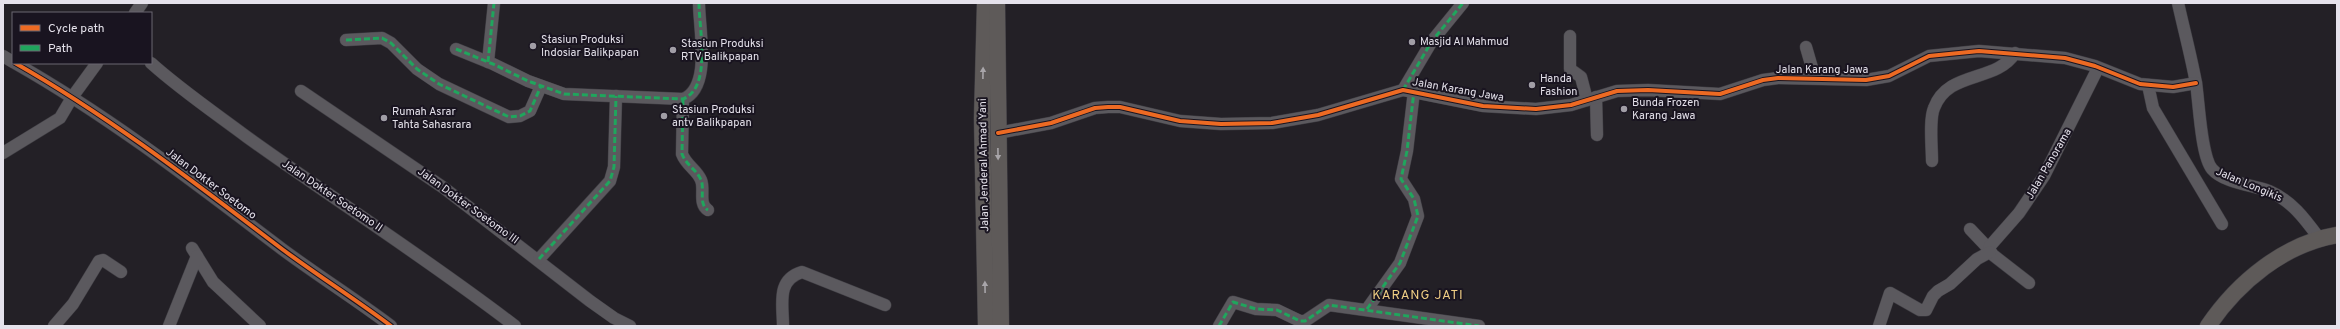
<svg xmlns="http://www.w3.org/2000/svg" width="2340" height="329" viewBox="0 0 2340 329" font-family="Overpass,sans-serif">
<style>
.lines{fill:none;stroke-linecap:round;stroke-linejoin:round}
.minor-casing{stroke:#3f3d43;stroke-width:13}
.major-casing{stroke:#3f3d43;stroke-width:17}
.minor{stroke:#5b595e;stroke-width:12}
.major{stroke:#5e5a59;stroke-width:16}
.quiet{stroke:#20a55d;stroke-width:3;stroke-dasharray:6 3;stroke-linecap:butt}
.cycleway-casing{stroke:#191420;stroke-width:6}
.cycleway{stroke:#ed6a23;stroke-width:4}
.oneway{fill:#a8a5a9}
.poi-dot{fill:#a19ea6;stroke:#191420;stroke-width:1.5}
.labels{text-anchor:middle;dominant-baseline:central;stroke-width:4;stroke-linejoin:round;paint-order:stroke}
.poi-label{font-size:11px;fill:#e5e2eb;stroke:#191420;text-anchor:start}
.street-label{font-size:11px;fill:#e5e2eb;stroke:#191420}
.quarter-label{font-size:13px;letter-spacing:1px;fill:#f0ce84;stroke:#191420}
</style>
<rect width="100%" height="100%" fill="#232026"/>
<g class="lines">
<defs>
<g id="minor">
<path d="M2178,3C2184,30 2191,56 2196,83C2199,102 2201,156 2212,169C2224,183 2253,185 2269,191C2292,201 2305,219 2319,238"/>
<path d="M135,13L142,3"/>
<path d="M1570,36V69L1581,77L1587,100"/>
<path d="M346,40L382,38L391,43L417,69L439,84L509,117L520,116L530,111L541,86"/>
<path d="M1806,47L1815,78"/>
<path d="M456,49L493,64L528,81L564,94L683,99C712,88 699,29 699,3"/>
<path d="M3,56L13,62"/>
<path d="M488,62L494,3"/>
<path d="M15,63C110,117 195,183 282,249C317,275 355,299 391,326"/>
<path d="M151,63C181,90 215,113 247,137C336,201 428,259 515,326"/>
<path d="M2148,85L2153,108L2222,224"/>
<path d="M1403,90L1432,41L1463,3"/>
<path d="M301,91L444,188L590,301L614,318L630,326"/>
<path d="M1596,97L1597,135"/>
<path d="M683,99L682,154C686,165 697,170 701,180C705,189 698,204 708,210"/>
<path d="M998,133L1051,123L1095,108L1108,107H1120L1180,121L1221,124L1272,123L1318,115L1403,90L1483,106L1536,109L1571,105L1617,91L1648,90L1720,94L1763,80L1778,78L1866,80L1889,76L1929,56L1979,51L2065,58L2095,66L2140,84L2173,87L2196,83"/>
<path d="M3,153L60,118L73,96L97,63"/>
<path d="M1932,161C1932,147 1929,120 1934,108C1948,70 1996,83 2015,53"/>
<path d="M1970,229L1989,249"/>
<path d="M192,248L213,282L260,326"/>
<path d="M539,259L610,181L614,167L616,96"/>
<path d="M2029,283L1993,255L1989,249L1990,246L2019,213L2044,176L2098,68"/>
<path d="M1367,309L1400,263L1418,216L1414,199L1401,179L1407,151L1414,91"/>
<path d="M54,326L73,304L99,261L103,260L121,272"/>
<path d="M169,326L197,256"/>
<path d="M783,326C783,304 776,280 802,272L885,305"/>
<path d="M1219,326L1233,302L1256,309L1277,310L1300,321H1305L1329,305L1479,326"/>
<path d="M1879,326L1890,293L1920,310H1926L1933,296L1938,291L1950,284L1977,259L1990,252"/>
</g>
<g id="major">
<path d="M985,3L982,118L986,326"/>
<path d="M997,3L1001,326"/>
<path d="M2208,326C2238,282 2284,244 2337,235"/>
</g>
</defs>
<use href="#minor" class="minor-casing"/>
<use href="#major" class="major-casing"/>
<use href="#minor" class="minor"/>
<use href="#major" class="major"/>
<g class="quiet">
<path d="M346,40L382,38L391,43L417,69L439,84L509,117L520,116L530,111L541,86"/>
<path d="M456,49L493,64L528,81L564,94L683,99C712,88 699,29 699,3"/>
<path d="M488,62L494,3"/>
<path d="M1403,90L1432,41L1463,3"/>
<path d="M683,99L682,154C686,165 697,170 701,180C705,189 698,204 708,210"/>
<path d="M539,259L610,181L614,167L616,96"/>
<path d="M1367,309L1400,263L1418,216L1414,199L1401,179L1407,151L1414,91"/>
<path d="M1219,326L1233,302L1256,309L1277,310L1300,321H1305L1329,305L1479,326"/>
</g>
<defs>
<g id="cycleway">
<path d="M15,63C110,117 195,183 282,249C317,275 355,299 391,326"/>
<path d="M998,133L1051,123L1095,108L1108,107H1120L1180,121L1221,124L1272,123L1318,115L1403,90L1483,106L1536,109L1571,105L1617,91L1648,90L1720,94L1763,80L1778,78L1866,80L1889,76L1929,56L1979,51L2065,58L2095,66L2140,84L2173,87L2196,83"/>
</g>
</defs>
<use href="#cycleway" class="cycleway-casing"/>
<use href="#cycleway" class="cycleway"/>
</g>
<defs><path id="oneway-solid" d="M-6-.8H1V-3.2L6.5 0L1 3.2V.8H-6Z"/></defs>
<g class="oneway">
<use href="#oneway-solid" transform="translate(983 73) rotate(-89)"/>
<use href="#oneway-solid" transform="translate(998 154) rotate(89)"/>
<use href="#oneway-solid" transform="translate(985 287) rotate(-91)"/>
</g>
<g class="poi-dot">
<circle cx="1412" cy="42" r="4"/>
<circle cx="533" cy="46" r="4"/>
<circle cx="673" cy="50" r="4"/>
<circle cx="1532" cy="85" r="4"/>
<circle cx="1624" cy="109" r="4"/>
<circle cx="664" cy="116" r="4"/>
<circle cx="384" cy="118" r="4"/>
</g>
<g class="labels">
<g class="poi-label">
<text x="541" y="40">Stasiun Produksi<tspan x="541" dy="13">Indosiar Balikpapan</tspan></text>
<text x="1420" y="42">Masjid Al Mahmud</text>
<text x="681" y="44">Stasiun Produksi<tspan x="681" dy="13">RTV Balikpapan</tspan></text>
<text x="1540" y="79">Handa<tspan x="1540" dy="13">Fashion</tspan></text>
<text x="1632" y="103">Bunda Frozen<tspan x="1632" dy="13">Karang Jawa</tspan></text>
<text x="672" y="110">Stasiun Produksi<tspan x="672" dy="13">antv Balikpapan</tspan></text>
<text x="392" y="112">Rumah Asrar<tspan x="392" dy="13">Tahta Sahasrara</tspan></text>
</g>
<g class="street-label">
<text x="1822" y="70">Jalan Karang Jawa</text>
<text transform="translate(1458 90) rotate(10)">Jalan Karang Jawa</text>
<text transform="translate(2049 164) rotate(-60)">Jalan Panorama</text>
<text transform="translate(984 165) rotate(-91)">Jalan Jenderal Ahmad Yani</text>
<text transform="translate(211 184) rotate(37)">Jalan Dokter Soetomo</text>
<text transform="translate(2249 185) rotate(23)">Jalan Longikis</text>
<text transform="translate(332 196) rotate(34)">Jalan Dokter Soetomo II</text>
<text transform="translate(468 206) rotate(36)">Jalan Dokter Soetomo III</text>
</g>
<g class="quarter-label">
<text x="1418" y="296">KARANG JATI</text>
</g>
</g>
<rect width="2340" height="329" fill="none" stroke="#e5e2eb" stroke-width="8"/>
<rect x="12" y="12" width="140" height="52" fill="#191420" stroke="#6b6671"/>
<rect x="20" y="25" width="20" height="6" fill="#ed6a23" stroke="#6b6671"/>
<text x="48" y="32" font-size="12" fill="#e5e2eb">Cycle path</text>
<rect x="20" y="45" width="20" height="6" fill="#20a55d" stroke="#6b6671"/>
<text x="48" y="52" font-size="12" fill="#e5e2eb">Path</text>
</svg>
